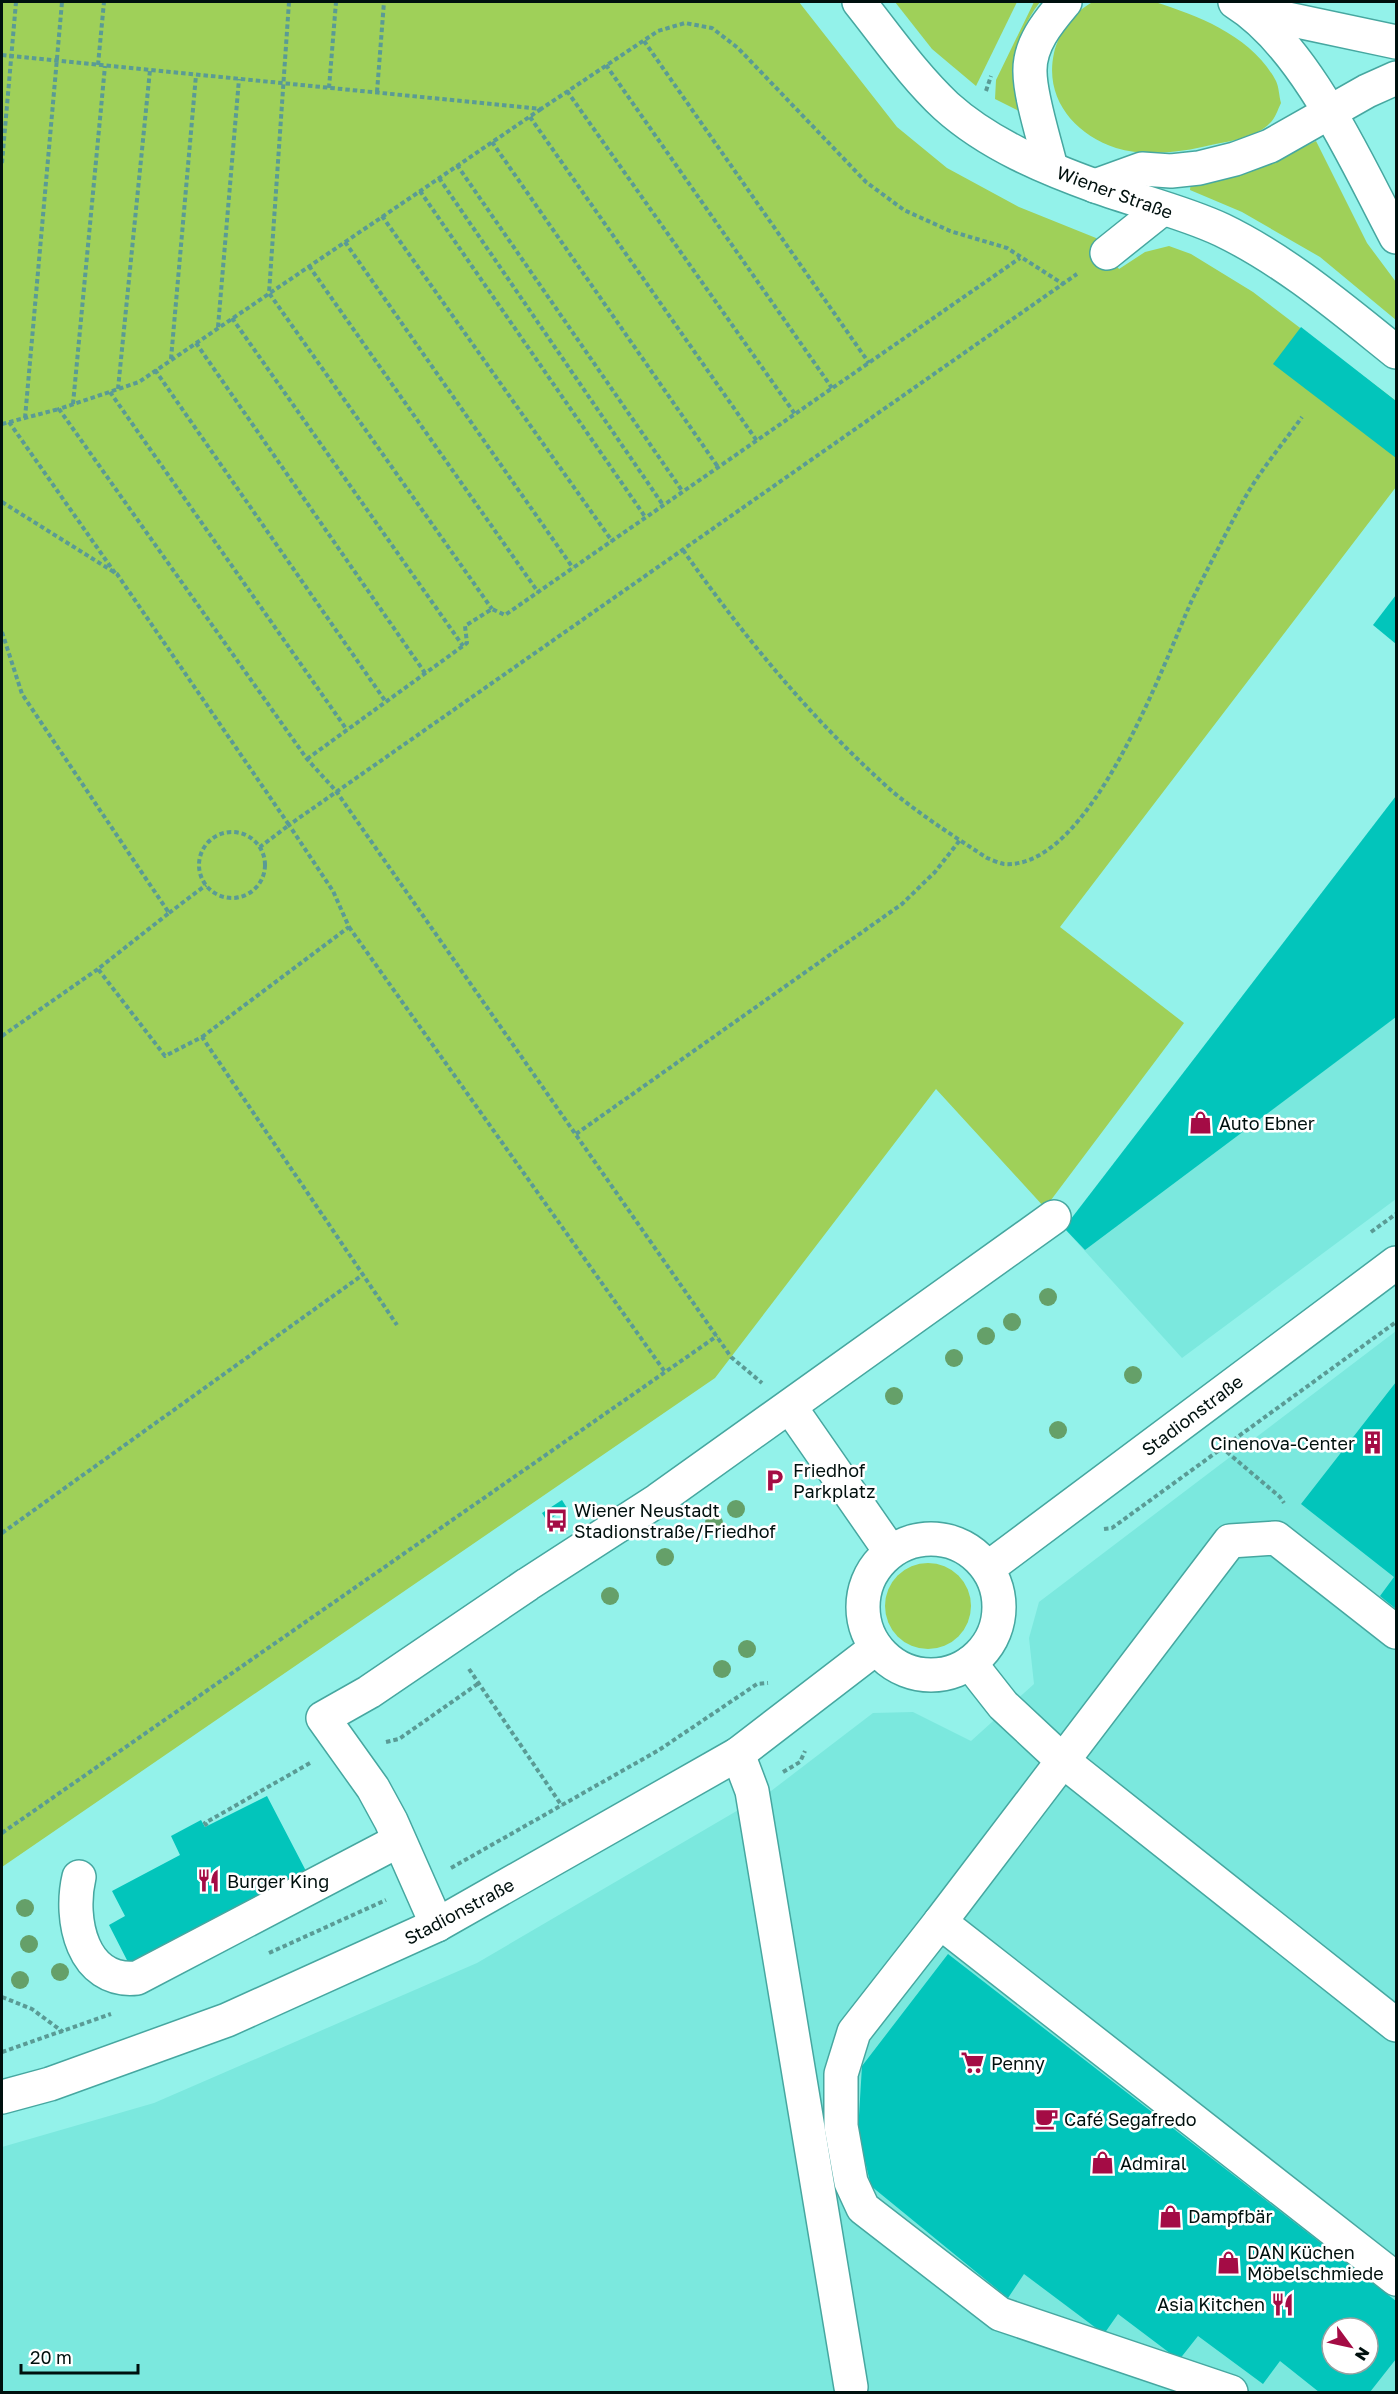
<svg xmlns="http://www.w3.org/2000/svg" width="1398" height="2394" viewBox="0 0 1398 2394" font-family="'Golos Text',sans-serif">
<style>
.built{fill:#7be8de;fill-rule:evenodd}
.green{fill:#9fd059}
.building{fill:#02c5bb;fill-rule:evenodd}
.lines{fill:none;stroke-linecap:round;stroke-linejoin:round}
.minor-casing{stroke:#46a7a0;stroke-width:36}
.major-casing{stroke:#46a7a0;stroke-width:36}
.path{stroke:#5a9b95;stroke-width:4;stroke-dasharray:4.5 3;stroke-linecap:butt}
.minor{stroke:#fff;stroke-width:33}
.major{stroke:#fff;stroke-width:33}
.tree{fill:#65a069}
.labels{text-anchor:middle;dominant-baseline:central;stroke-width:5;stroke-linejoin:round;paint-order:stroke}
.street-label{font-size:18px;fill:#00100e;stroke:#fff}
.poi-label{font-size:18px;fill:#00100e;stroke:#fff;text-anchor:start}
</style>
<rect width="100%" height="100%" fill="#93f2ea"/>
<g class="built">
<path d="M1396,796V1199L1182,1358L1064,1228Z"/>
<path d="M1396,1331V2392H2V2147L154,2103L477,1963L771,1791L873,1713L913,1712L971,1741L1034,1684L1029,1638L1039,1602ZM1332,2328H1368V2364H1332Z"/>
</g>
<g class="green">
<path d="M2,2H799L897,127L947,168L1019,207L1096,238L1119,269L1145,252L1169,246L1191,254L1253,292L1396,401V487L1060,927L1184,1023L1045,1208L936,1089L715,1378L2,1867Z"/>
<path d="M895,2H1017L976,86L932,49Z"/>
<path d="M1034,2H1040C1013,37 1012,69 1019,111L995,99L996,80Z"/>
<path d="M1155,2C1199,16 1252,36 1276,81C1279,87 1279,96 1281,103C1278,109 1275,119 1270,123C1256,138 1230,141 1211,145C1183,152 1145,157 1116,148C1074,134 1044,98 1054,53C1059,32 1073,13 1091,3C1102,0 1141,2 1155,2Z"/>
<path d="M1316,141L1367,243L1396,282V320L1320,257L1242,212L1190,190L1191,181L1258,169Z"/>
<circle cx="928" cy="1606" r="43"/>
</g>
<g class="building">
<path d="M1301,327L1396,401V458L1273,364Z"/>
<path d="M1396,595V644L1373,625Z"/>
<path d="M1396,796V1017L1085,1250L1064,1228Z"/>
<path d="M1396,1382V1609L1380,1596L1394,1577L1301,1504Z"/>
<path d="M562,1500L567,1508L547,1521L542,1513Z"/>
<path d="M267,1796L306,1871L130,1966L109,1925L125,1916L112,1891L180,1855L171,1836L201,1820L205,1827Z"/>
<path d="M948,1954L1396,2301V2359L1370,2392H1319L1280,2361L1263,2384L1198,2336L1179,2360L1118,2314L1104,2334L1024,2274L1008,2298L871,2186L858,2132L862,2066ZM1332,2328H1368V2364H1332Z"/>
</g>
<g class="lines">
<defs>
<g id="minor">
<path d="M1246,2L1250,11L1396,42"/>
<path d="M1051,168C1045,142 1030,97 1030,72C1029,44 1049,21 1065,2"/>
<path d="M1095,186L1142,169L1171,171L1199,168L1235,159L1270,146L1367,91L1396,78"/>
<path d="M1107,253L1162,209"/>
<path d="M790,1407L890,1551"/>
<circle cx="931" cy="1607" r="68"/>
<path d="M988,1568L1396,1263"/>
<path d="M1396,1632L1276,1538L1230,1541L940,1922L1396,2279"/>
<path d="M970,1663L1003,1705L1063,1761L1396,2025"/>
<path d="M738,1754L752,1791L851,2387"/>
<path d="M79,1877C69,1919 82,1984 137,1978L398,1841"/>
<path d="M940,1922L854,2032L841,2074V2126L851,2182L863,2208L1000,2314L1231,2392"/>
<path d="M437,1925L391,1821L373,1788L323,1718L369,1692L528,1584L658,1500L1054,1217"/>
<path d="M2,2097L50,2084L227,2020L437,1925L738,1754L876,1648"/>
</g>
<g id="major">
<path d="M859,2C887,37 913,75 946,106C988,144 1045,168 1098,187C1137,201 1184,212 1222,230C1286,261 1341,308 1396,352"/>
<path d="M1235,2C1306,46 1357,164 1396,237"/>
</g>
</defs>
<use href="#minor" class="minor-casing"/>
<use href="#major" class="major-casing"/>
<g class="path">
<path d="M289,2L269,293L492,609"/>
<path d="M644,41L869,363"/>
<path d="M2,55L541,109L658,31L685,23L712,28L738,48L866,182L904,210L950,231L1007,248L1063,284"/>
<path d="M98,65L104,2"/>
<path d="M606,65L832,388"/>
<path d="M329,88L336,2"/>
<path d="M567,91L795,414"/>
<path d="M986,91L991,76"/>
<path d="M377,92L384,2"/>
<path d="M541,109L139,382L59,409L307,759L336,791L731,1357L762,1383"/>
<path d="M530,117L757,441"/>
<path d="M492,142L718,467"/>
<path d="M2,163L16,2"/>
<path d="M457,165L683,492"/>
<path d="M439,178L663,505"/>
<path d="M420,191L646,518"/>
<path d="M382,216L612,541"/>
<path d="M345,242L573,568"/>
<path d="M309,266L538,592"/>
<path d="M232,318L463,646"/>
<path d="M218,327L239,79"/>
<path d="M196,343L425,673"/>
<path d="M171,359L196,75"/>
<path d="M155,370L386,702"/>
<path d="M118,389L150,70"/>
<path d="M110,392L347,730"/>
<path d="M73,404L105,66"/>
<path d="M25,418L62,2"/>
<path d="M9,422L115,573"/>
<path d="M2,424L59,409"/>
<path d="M2,502L117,574L289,825L260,847"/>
<path d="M683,550C744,637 813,721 893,792C922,816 955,837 987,858C992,860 999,863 1004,864C1091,870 1163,664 1192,600C1208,568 1225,535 1242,503C1258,473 1282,445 1302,417"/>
<path d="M2,632L22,694L169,913L98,969L165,1056L202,1037L397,1325"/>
<path d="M307,759L467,643L465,626L492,609L505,615L1020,258"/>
<circle cx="232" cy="865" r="33"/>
<path d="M169,913L206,885"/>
<path d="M349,927L665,1372"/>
<path d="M2,1036L98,969"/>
<path d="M202,1037L349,927L333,891L289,825L1077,274"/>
<path d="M576,1134L902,904L935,872L960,840"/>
<path d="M1371,1232L1396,1214"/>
<path d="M1221,1447L1280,1497L1284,1503"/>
<path d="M1104,1529L1112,1528L1396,1322"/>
<path d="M2,1533L361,1276"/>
<path d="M469,1669L562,1806"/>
<path d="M386,1742L399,1739L479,1683"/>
<path d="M783,1772L800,1762L805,1751"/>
<path d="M207,1826L205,1823L310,1763"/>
<path d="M2,1833L717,1336"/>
<path d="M451,1868L659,1750L757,1684L768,1683"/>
<path d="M269,1953L386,1900"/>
<path d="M2,1997L32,2009L63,2032"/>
<path d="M2,2052L111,2014"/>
</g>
<use href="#minor" class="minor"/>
<use href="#major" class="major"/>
</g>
<g class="tree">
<circle cx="1048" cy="1297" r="9"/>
<circle cx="1012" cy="1322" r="9"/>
<circle cx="986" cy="1336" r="9"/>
<circle cx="954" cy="1358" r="9"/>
<circle cx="1133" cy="1375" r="9"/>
<circle cx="894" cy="1396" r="9"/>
<circle cx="1058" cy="1430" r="9"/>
<circle cx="736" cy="1509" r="9"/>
<circle cx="714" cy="1523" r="9"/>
<circle cx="665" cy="1557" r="9"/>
<circle cx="610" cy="1596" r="9"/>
<circle cx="747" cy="1649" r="9"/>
<circle cx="722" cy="1669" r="9"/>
<circle cx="25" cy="1908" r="9"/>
<circle cx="29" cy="1944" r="9"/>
<circle cx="60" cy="1972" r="9"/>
<circle cx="20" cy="1980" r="9"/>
</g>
<defs>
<symbol id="shop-bare" viewBox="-9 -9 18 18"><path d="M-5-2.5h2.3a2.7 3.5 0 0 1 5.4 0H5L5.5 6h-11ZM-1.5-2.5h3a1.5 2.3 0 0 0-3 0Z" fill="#a40c45" stroke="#fff" stroke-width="2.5" paint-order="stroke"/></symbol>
<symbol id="building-bare" viewBox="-9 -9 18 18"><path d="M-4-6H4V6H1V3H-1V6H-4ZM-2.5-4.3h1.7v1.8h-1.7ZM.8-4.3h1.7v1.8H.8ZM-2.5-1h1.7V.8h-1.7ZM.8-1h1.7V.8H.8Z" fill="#a40c45" stroke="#fff" stroke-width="2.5" paint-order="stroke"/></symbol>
<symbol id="parking-bare" viewBox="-9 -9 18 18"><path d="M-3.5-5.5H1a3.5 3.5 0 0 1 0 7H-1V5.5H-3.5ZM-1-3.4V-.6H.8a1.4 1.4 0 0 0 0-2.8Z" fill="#a40c45" stroke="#fff" stroke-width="2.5" paint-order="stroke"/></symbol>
<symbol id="bus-bare" viewBox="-9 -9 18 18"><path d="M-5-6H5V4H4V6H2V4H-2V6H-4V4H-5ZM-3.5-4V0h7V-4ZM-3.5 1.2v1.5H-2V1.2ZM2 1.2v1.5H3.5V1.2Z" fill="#a40c45" stroke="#fff" stroke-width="2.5" paint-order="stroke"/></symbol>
<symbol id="restaurant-bare" viewBox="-9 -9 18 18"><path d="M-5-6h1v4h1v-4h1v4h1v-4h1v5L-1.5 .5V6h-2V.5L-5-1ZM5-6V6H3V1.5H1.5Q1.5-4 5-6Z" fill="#a40c45" stroke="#fff" stroke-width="2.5" paint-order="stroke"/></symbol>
<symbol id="supermarket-bare" viewBox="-9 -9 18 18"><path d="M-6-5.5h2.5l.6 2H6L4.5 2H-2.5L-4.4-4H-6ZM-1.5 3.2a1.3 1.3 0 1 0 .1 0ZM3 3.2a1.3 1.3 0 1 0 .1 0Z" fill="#a40c45" stroke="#fff" stroke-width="2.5" paint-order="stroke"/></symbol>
<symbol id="cafe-bare" viewBox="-9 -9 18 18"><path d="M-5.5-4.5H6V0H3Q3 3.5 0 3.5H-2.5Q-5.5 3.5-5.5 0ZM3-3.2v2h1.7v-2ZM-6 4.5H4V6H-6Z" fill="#a40c45" stroke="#fff" stroke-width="2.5" paint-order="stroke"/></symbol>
</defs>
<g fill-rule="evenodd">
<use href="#shop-bare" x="1184" y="1106" width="33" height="33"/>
<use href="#building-bare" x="1356" y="1426" width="33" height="33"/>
<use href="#parking-bare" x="758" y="1464" width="33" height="33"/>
<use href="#bus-bare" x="540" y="1504" width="33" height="33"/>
<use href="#restaurant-bare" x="192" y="1864" width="33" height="33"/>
<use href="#supermarket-bare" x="956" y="2046" width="33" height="33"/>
<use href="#cafe-bare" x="1030" y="2102" width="33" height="33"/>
<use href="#shop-bare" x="1086" y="2146" width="33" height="33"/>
<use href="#shop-bare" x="1154" y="2200" width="33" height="33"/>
<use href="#shop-bare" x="1212" y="2246" width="33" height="33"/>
<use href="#restaurant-bare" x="1266" y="2288" width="33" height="33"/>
</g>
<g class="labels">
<g class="street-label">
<text transform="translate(1115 192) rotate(20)">Wiener Straße</text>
<text transform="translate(1192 1415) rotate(-37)">Stadionstraße</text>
<text transform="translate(459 1911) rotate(-28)">Stadionstraße</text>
</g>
<g class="poi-label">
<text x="1219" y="1123">Auto Ebner</text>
<text x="1355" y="1443" text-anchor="end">Cinenova-Center</text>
<text x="793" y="1470">Friedhof<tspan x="793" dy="21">Parkplatz</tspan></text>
<text x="574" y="1510">Wiener Neustadt<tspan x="574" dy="21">Stadionstraße/Friedhof</tspan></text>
<text x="227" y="1881">Burger King</text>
<text x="991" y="2063">Penny</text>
<text x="1064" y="2119">Café Segafredo</text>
<text x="1120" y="2163">Admiral</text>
<text x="1188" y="2216">Dampfbär</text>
<text x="1247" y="2252">DAN Küchen<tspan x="1247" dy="21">Möbelschmiede</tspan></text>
<text x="1265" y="2304" text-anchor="end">Asia Kitchen</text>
</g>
</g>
<rect width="1398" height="2394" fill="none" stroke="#00100e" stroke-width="6"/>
<g transform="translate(1350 2346) rotate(123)"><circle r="28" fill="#ffffff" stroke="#999f9f" stroke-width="1.5"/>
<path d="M0-4.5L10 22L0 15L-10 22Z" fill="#a40c45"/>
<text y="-9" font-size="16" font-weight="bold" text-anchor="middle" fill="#00100e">N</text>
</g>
<path d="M21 2364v9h117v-9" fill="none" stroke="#00100e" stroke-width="3"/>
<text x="30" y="2364" font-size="18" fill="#00100e" stroke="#ffffff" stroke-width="4.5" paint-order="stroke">20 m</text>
</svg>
